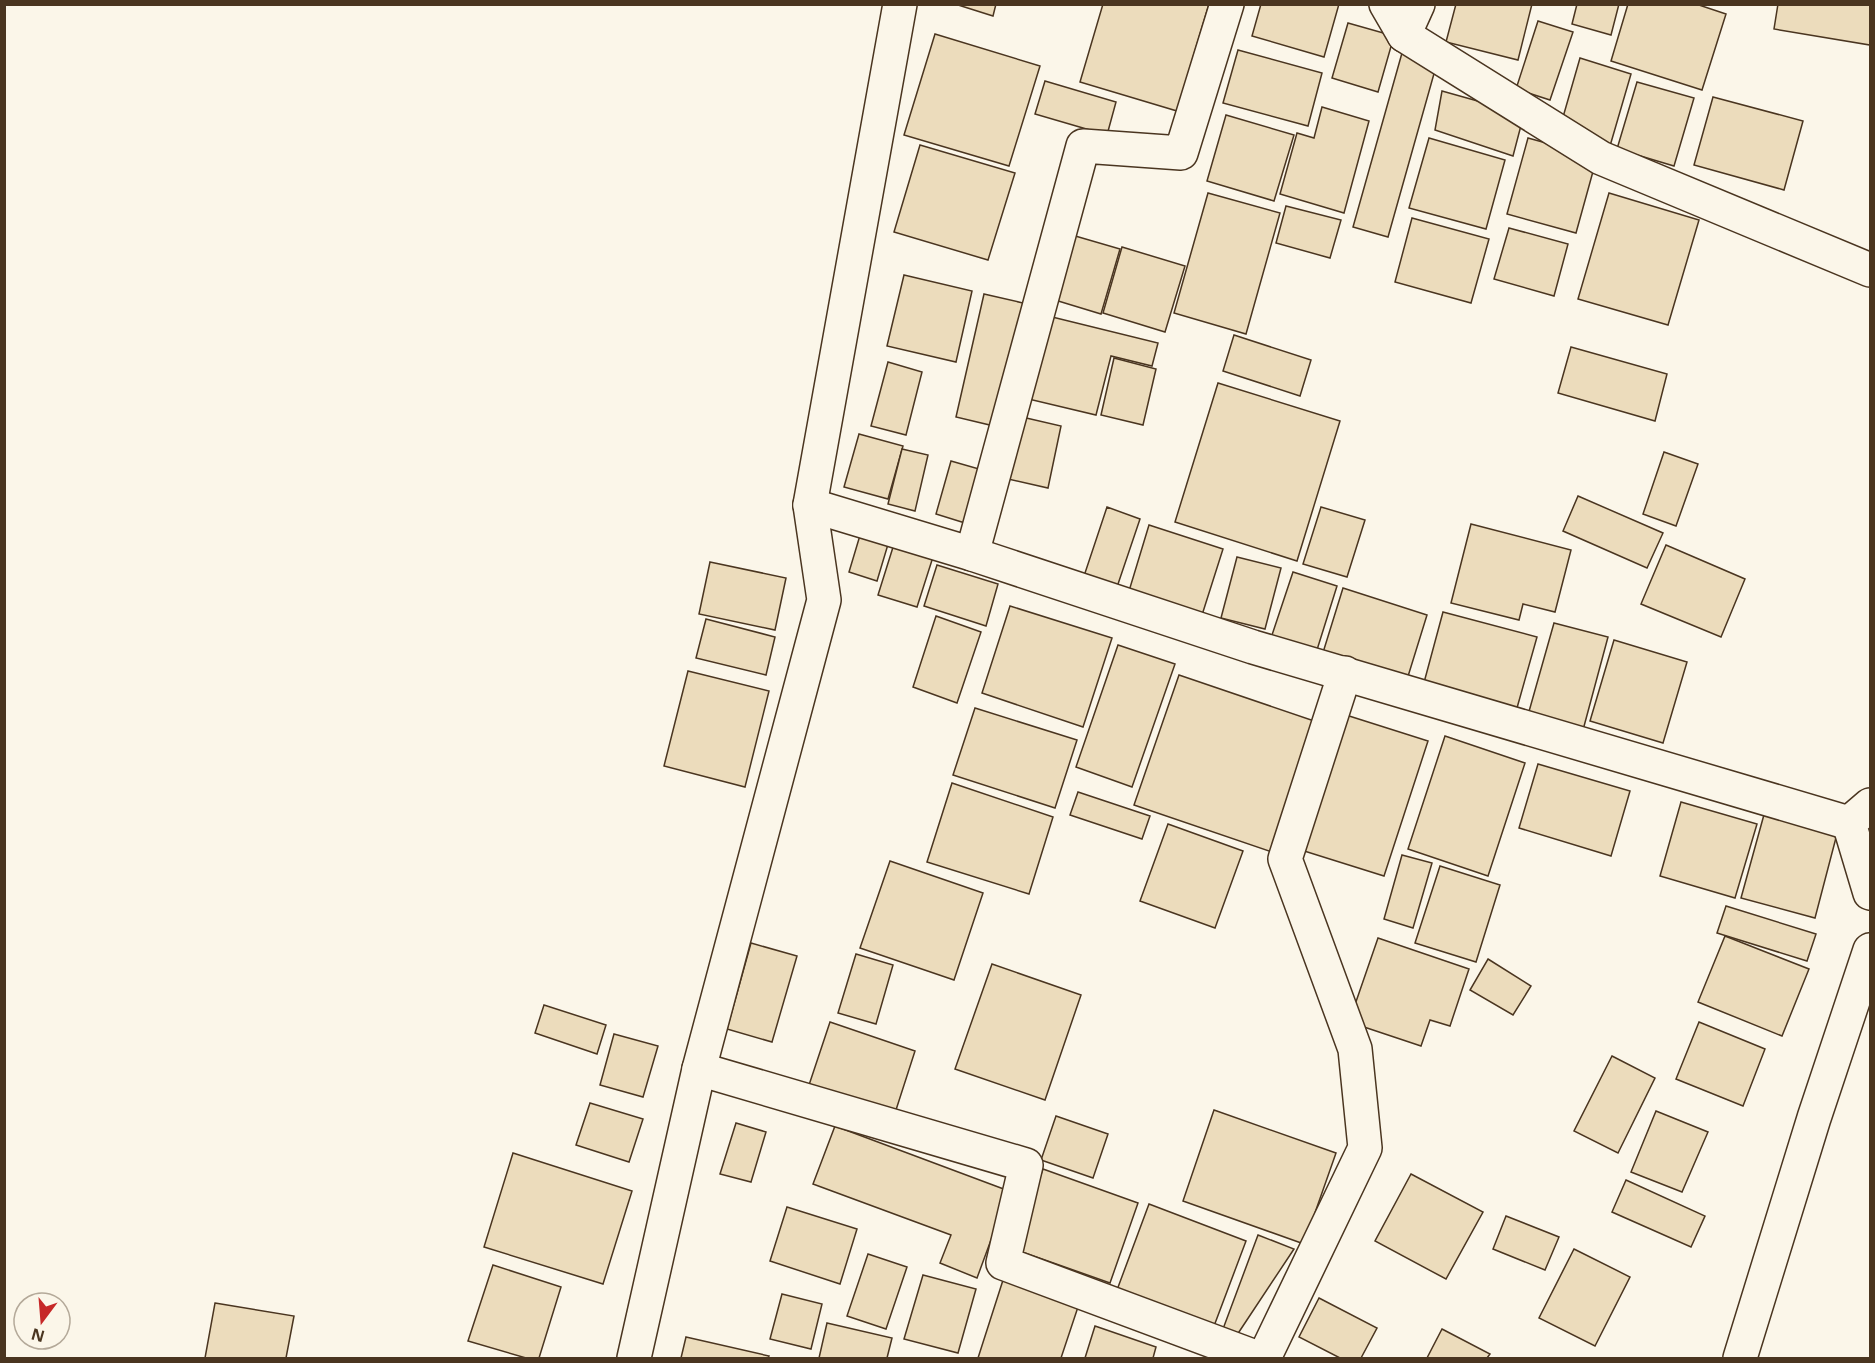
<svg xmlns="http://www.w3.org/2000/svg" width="1875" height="1363" viewBox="0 0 1875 1363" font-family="'Open Sans',sans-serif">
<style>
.building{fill:#ecdcbc;stroke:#4a3520;stroke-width:1.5}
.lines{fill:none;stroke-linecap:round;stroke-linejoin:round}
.minor-casing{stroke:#4a3520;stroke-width:36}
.minor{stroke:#fbf6e9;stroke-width:33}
</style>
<rect width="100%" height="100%" fill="#fbf6e9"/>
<g class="building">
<path d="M955,4H996L993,16Z"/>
<path d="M1103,4H1209L1177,111L1080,82Z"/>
<path d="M1261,4H1339L1324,57L1252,36Z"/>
<path d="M1456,4H1532L1518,60L1446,42Z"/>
<path d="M1577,4H1619L1611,35L1572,24Z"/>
<path d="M1628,4H1696L1726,14L1702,90L1611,61Z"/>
<path d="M1778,4H1870V45L1774,29Z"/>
<path d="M1538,21L1573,32L1550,100L1516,89Z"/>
<path d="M1348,23L1394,36L1378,92L1332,78Z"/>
<path d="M935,34L1040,66L1009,166L904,135Z"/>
<path d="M1238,50L1322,73L1308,126L1223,103Z"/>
<path d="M1402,53L1437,63L1388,237L1353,227Z"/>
<path d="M1580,58L1631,74L1610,146L1559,131Z"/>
<path d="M1045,81L1116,102L1107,135L1035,114Z"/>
<path d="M1637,82L1694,98L1674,166L1617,149Z"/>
<path d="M1442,91L1524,114L1513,156L1435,130Z"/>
<path d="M1713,97L1803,121L1784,190L1694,165Z"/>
<path d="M1322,107L1369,121L1344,213L1280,194L1297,133L1314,138Z"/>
<path d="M1226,115L1294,135L1274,201L1207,181Z"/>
<path d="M1429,138L1505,160L1486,229L1409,208Z"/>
<path d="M1528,138L1597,157L1576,233L1507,214Z"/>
<path d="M920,145L1015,173L988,260L894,232Z"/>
<path d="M1208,193L1280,213L1246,334L1174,313Z"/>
<path d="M1609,193L1699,220L1668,325L1578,299Z"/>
<path d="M1286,206L1341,220L1330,258L1276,243Z"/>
<path d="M1412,218L1489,239L1471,303L1395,282Z"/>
<path d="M1509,228L1568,244L1554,296L1494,279Z"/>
<path d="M1065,233L1120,249L1101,314L1045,297Z"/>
<path d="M1122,247L1185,266L1165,332L1103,313Z"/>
<path d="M904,275L972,291L956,362L887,346Z"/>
<path d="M984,294L1023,303L994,426L956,417Z"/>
<path d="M1040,314L1158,343L1152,366L1111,356L1096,415L1020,397Z"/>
<path d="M1234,335L1311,360L1300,396L1223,371Z"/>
<path d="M1571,347L1667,374L1655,421L1558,393Z"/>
<path d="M1114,358L1156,369L1143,425L1101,415Z"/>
<path d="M888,362L922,372L906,435L871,426Z"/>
<path d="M1218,383L1340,421L1297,561L1175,522Z"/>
<path d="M1022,417L1061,426L1048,488L1008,479Z"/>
<path d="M859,434L903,446L888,499L844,487Z"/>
<path d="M902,449L928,455L915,511L888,504Z"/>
<path d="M1664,452L1698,464L1676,526L1643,514Z"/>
<path d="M951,461L979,469L965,523L936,514Z"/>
<path d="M1578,496L1663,533L1647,568L1563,531Z"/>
<path d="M1107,507L1140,519L1117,587L1084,576Z"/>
<path d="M1321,507L1365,520L1347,577L1303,564Z"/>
<path d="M1471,524L1571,550L1555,612L1523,604L1519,620L1451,603Z"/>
<path d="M1149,525L1223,549L1202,615L1129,591Z"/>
<path d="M861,532L889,541L877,581L849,572Z"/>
<path d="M894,544L933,557L917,607L878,595Z"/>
<path d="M1666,545L1745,579L1721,637L1641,604Z"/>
<path d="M1237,557L1281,568L1265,629L1221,618Z"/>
<path d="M710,562L786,578L775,630L699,614Z"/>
<path d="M937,565L998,584L986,626L924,606Z"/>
<path d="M1293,572L1337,586L1316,653L1271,638Z"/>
<path d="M1343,588L1427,615L1405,686L1321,659Z"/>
<path d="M1010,606L1112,638L1083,727L982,693Z"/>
<path d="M1443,612L1537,637L1515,715L1422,690Z"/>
<path d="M936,616L981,632L957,703L913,687Z"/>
<path d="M706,619L775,637L766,675L696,658Z"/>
<path d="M1554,623L1608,637L1583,730L1528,715Z"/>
<path d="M1614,640L1687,662L1663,743L1590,721Z"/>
<path d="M1118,645L1175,664L1132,787L1076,767Z"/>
<path d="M688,671L769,691L745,787L664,766Z"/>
<path d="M1179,675L1323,724L1278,854L1134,805Z"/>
<path d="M975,708L1077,740L1055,808L953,775Z"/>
<path d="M1346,715L1428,741L1384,876L1301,850Z"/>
<path d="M1445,736L1525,763L1488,876L1408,849Z"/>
<path d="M1538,764L1630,791L1611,856L1519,828Z"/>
<path d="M952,783L1053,817L1029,894L927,862Z"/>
<path d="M1078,792L1150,816L1142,839L1070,815Z"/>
<path d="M1681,802L1757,824L1735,898L1660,876Z"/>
<path d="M1765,811L1838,830L1815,918L1741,898Z"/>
<path d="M1168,824L1243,851L1215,928L1140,901Z"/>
<path d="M1402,855L1432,863L1413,928L1384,919Z"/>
<path d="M890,861L983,893L954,980L860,948Z"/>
<path d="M1440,866L1500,885L1476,962L1415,943Z"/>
<path d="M1726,906L1816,934L1807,961L1717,933Z"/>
<path d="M1725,936L1809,969L1782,1036L1698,1002Z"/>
<path d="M1378,938L1469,969L1450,1026L1430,1020L1421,1046L1349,1022Z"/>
<path d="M751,943L797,956L772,1042L727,1029Z"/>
<path d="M856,954L893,965L876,1024L838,1013Z"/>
<path d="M1488,959L1531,986L1513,1015L1470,990Z"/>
<path d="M992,964L1081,995L1045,1100L955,1069Z"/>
<path d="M544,1005L606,1025L597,1054L535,1033Z"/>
<path d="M830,1022L915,1051L895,1113L809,1085Z"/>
<path d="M1699,1022L1765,1049L1743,1106L1676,1079Z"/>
<path d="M614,1034L658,1046L643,1097L600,1085Z"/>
<path d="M1612,1056L1655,1078L1618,1153L1574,1131Z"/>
<path d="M590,1103L643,1119L629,1162L576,1145Z"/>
<path d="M1214,1110L1336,1153L1304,1244L1183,1201Z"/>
<path d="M1656,1111L1708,1132L1682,1192L1631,1172Z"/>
<path d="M1056,1116L1108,1134L1093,1178L1041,1160Z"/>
<path d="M736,1123L766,1132L751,1182L720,1174Z"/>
<path d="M835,1126L1009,1191L977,1278L940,1263L951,1235L813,1184Z"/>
<path d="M513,1153L632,1191L603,1284L484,1247Z"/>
<path d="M1043,1169L1138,1203L1110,1283L1014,1249Z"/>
<path d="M1411,1174L1483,1212L1446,1279L1375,1241Z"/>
<path d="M1626,1180L1705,1216L1691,1247L1612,1212Z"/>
<path d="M1149,1204L1246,1241L1211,1334L1114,1298Z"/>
<path d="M787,1207L857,1229L840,1284L770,1261Z"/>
<path d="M1506,1216L1559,1237L1545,1270L1493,1249Z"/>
<path d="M1258,1235L1294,1249L1233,1341L1220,1337Z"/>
<path d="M1574,1249L1630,1277L1595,1346L1539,1318Z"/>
<path d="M868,1254L907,1267L886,1329L847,1316Z"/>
<path d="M493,1265L561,1287L539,1358H526L468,1341Z"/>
<path d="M923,1275L976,1289L958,1353L904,1339Z"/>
<path d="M1004,1277L1080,1301L1061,1358H978Z"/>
<path d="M782,1294L822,1304L811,1349L770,1339Z"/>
<path d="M1319,1298L1377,1328L1361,1358H1340L1299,1337Z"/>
<path d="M215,1303L294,1316L286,1358H205Z"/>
<path d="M827,1323L892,1338L887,1358H819Z"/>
<path d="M1095,1326L1156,1347L1153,1358H1085Z"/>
<path d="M1442,1329L1490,1354L1487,1358H1427Z"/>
<path d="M686,1337L769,1356L768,1358H681Z"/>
</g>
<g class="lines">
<defs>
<g id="minor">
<path d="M1386,4L1404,35L1601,158L1870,270"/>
<path d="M1404,35L1418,4"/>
<path d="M810,505L972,554L1253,647L1849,823"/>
<path d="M972,554L1083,146L1181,153L1227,4"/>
<path d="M1870,805L1849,823L1870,893"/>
<path d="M699,1069L1026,1165L1003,1263L1258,1358"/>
<path d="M634,1358L699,1069L824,600L810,505L900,4"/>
<path d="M1264,1358L1365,1148L1355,1049L1285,859L1345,673"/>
<path d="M1740,1358L1814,1118L1870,950"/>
</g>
</defs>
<use href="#minor" class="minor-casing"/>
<use href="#minor" class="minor"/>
</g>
<rect width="1875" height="1363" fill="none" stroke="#4a3520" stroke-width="12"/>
<g transform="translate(42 1321) rotate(196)"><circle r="28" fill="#fbf6e9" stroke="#b4a999" stroke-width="1.5"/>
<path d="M0-4.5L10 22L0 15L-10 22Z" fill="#c62828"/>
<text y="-9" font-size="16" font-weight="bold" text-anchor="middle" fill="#4a3520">N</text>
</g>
</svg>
